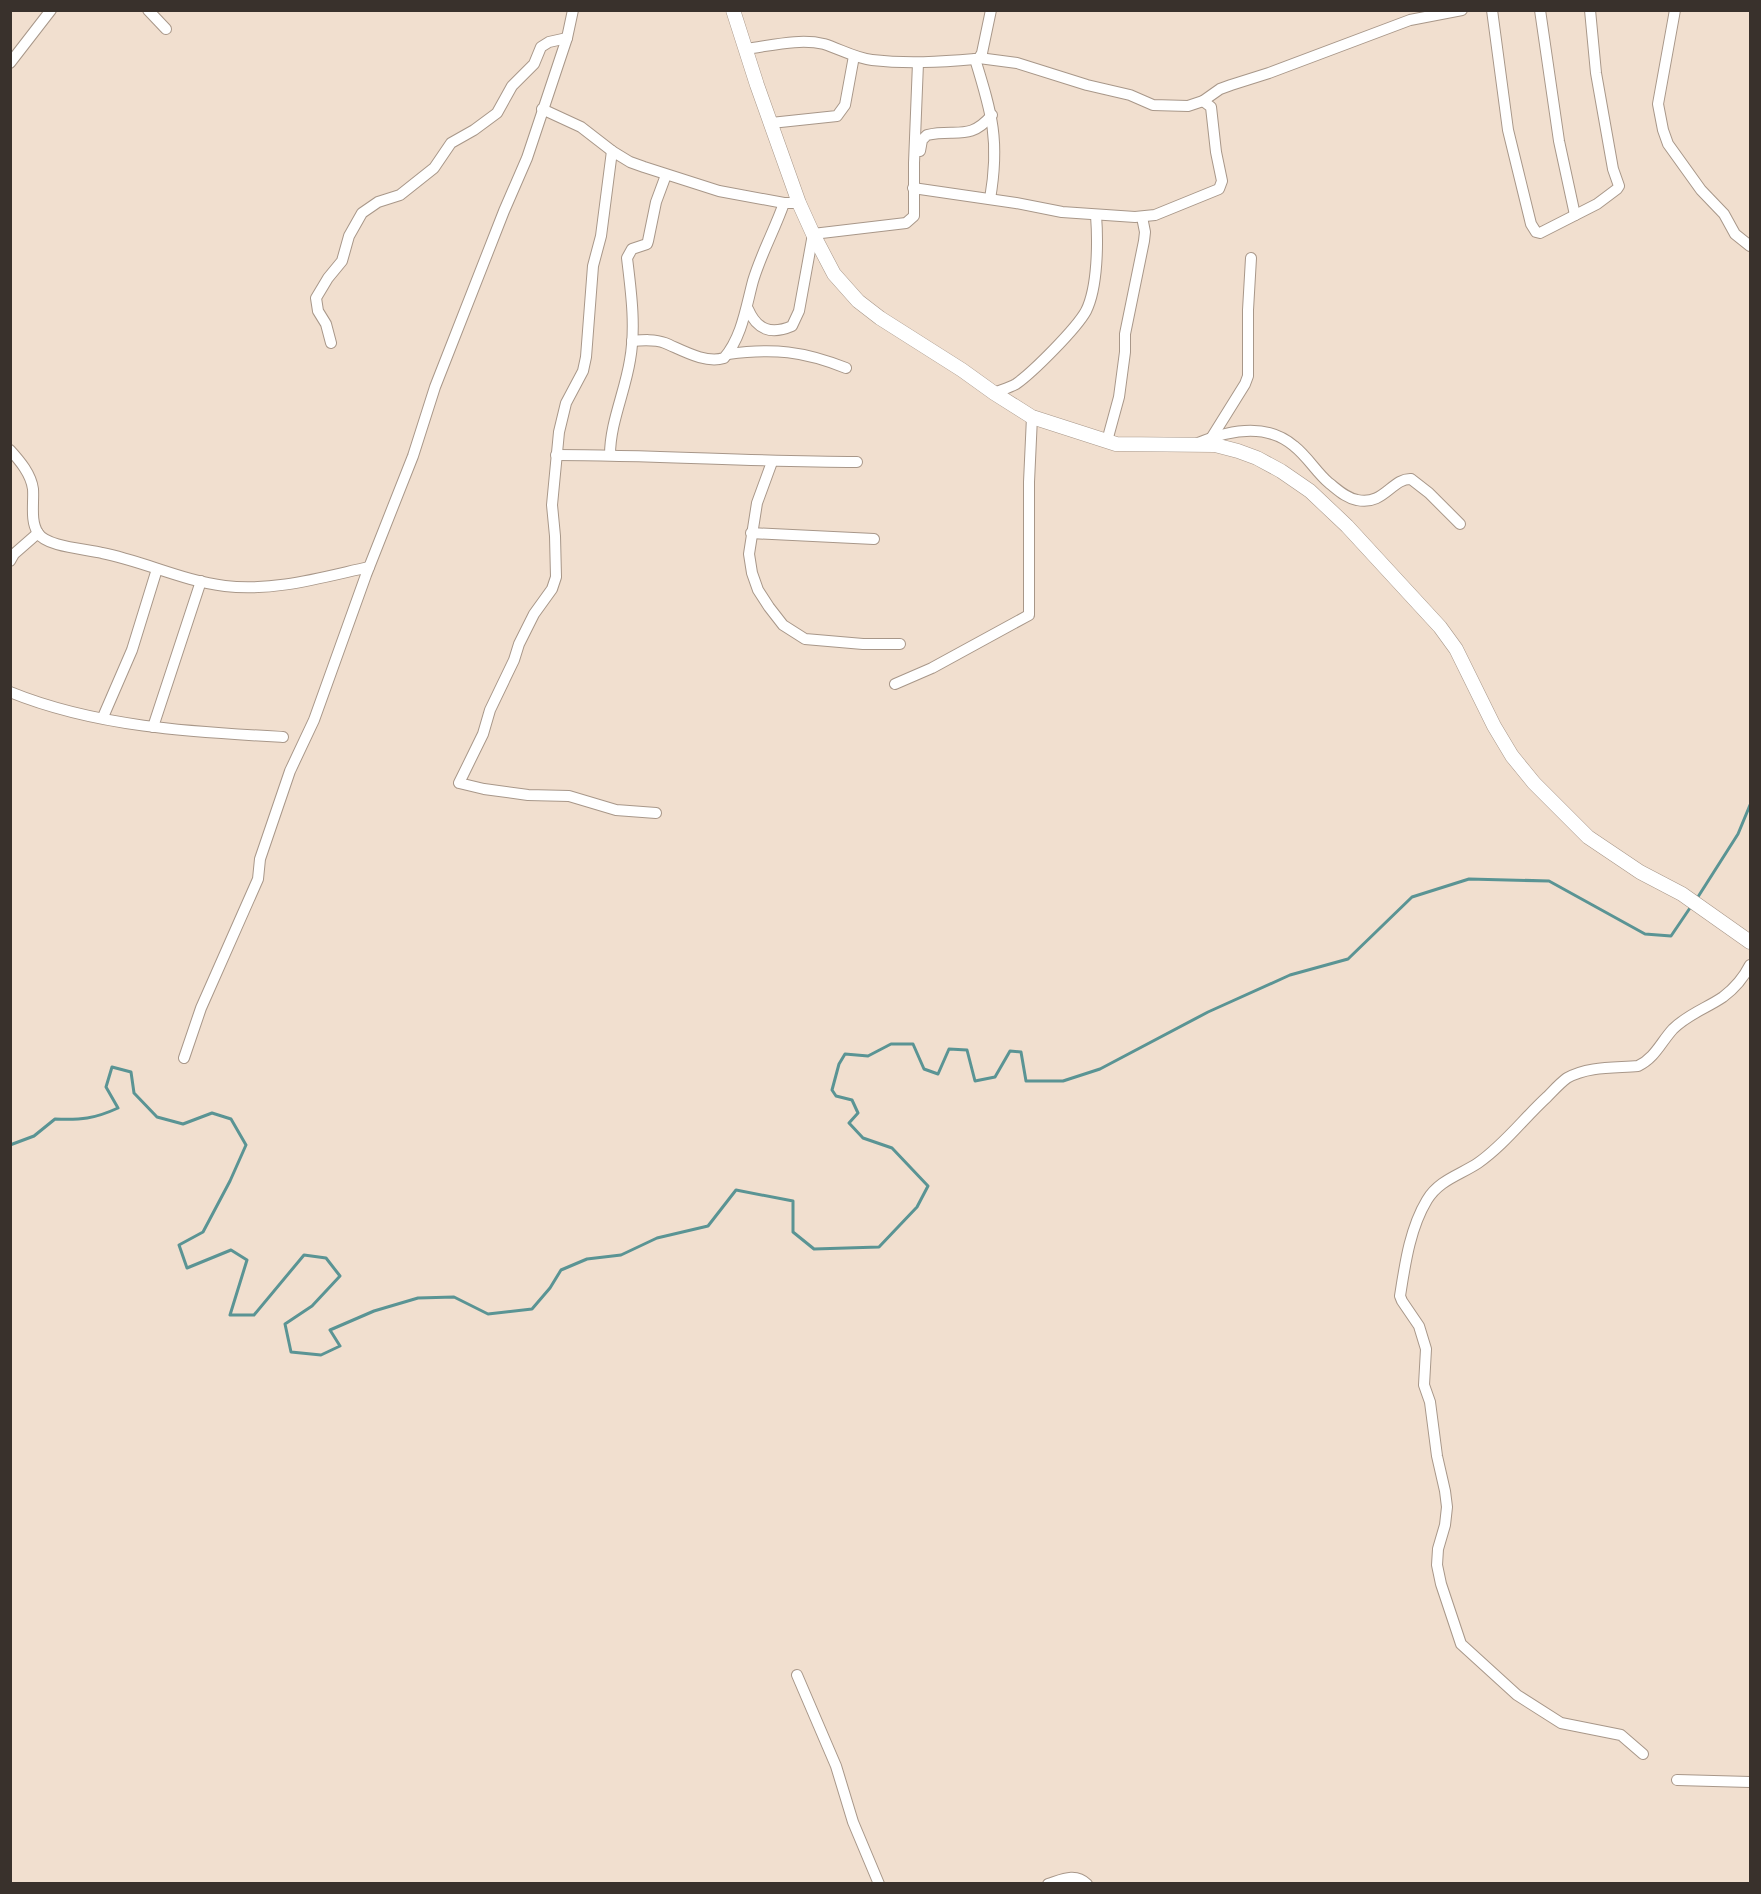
<svg xmlns="http://www.w3.org/2000/svg" width="1761" height="1894" viewBox="0 0 1761 1894" font-family="'Public Sans',sans-serif">
<style>
.lines{fill:none;stroke-linecap:round;stroke-linejoin:round}
.stream{stroke:#5a9494;stroke-width:3}
.minor-casing{stroke:#a89789;stroke-width:12}
.tertiary-casing{stroke:#a89789;stroke-width:15}
.minor{stroke:#fff;stroke-width:10}
.tertiary{stroke:#fff;stroke-width:14}
</style>
<rect width="100%" height="100%" fill="#f1dfcf"/>
<g class="lines">
<g class="stream">
<path d="M1696,900L1738,834L1750,805"/>
<path d="M10,1145L34,1136L55,1119C81,1120 94,1119 118,1108L106,1087L112,1067L131,1072L134,1093L157,1117L183,1124L212,1113L231,1119L246,1145L230,1181L203,1232L179,1245L187,1268L231,1250L247,1260L230,1315H254L304,1255L326,1258L340,1276L312,1306L285,1324L291,1352L321,1355L340,1346L330,1330L374,1311L418,1298L454,1297L488,1314L532,1309L550,1288L561,1270L587,1259L621,1255L657,1238L708,1226L736,1190L793,1201V1232L814,1249L879,1247L917,1207L928,1186L892,1148L863,1138L849,1123L858,1113L852,1100L836,1096L832,1090L839,1064L845,1054L868,1056L891,1044H913L924,1069L938,1074L949,1049L967,1050L975,1081L995,1077L1010,1051L1021,1052L1026,1081H1063L1100,1069L1208,1012L1290,975L1348,959L1412,897L1469,879L1549,881L1645,934L1671,936L1692,905"/>
</g>
<defs>
<g id="minor">
<path d="M148,10L166,29"/>
<path d="M1492,10L1508,130L1531,224L1536,232L1540,233L1597,204L1617,189L1619,186L1613,169L1596,73L1590,10"/>
<path d="M1540,10L1559,141L1575,215"/>
<path d="M1675,10L1658,104L1663,130L1668,144L1701,190L1724,214L1735,234L1750,246"/>
<path d="M745,49C770,46 799,38 824,44C840,49 855,58 872,60C907,64 940,62 975,59L979,58L982,53L991,10"/>
<path d="M979,58L1017,63L1087,85L1130,95L1153,105L1188,106L1203,101L1220,89L1231,85L1269,73L1410,20L1462,10"/>
<path d="M975,59C992,114 1000,141 990,199"/>
<path d="M10,63L51,10"/>
<path d="M542,109L581,127L612,151L630,162L644,167L719,191L784,203H799"/>
<path d="M771,123L837,116L845,105L854,56"/>
<path d="M612,151L601,236L593,266L586,357L583,371L566,403L559,432L552,505L555,536L556,577L552,589L534,614L519,644L514,660L490,710L483,734L459,783L484,789L528,795L569,796L616,810L656,813"/>
<path d="M920,151L922,140L927,135C956,128 969,142 992,115"/>
<path d="M913,188L1016,203L1062,212L1135,217L1155,215L1219,189L1222,181L1216,152L1211,107L1203,101"/>
<path d="M748,309C757,330 771,335 792,326L799,311L813,234L906,223L914,216V163L918,63"/>
<path d="M632,341C643,340 655,339 665,343C682,350 705,364 724,358C742,337 746,307 753,281C761,254 775,229 784,203"/>
<path d="M331,343L326,324L318,311L316,298L328,278L342,261L349,236L362,213L378,202L400,195L434,168L451,143L474,130L497,113L512,86L534,64L541,47L549,42L567,38"/>
<path d="M728,354C774,348 803,351 846,368"/>
<path d="M994,393C1001,390 1009,388 1016,384C1033,372 1076,329 1086,311C1098,287 1098,241 1096,215"/>
<path d="M1212,437L1245,384L1248,376V310L1251,258"/>
<path d="M1107,441L1119,397L1125,352V334L1144,241L1145,232L1142,217"/>
<path d="M1198,443C1229,430 1266,422 1294,446C1308,457 1316,472 1329,483C1338,490 1346,498 1357,500C1384,506 1392,478 1411,479L1429,493L1460,524"/>
<path d="M10,450C20,461 31,474 33,489C34,503 30,521 38,533C46,547 87,549 102,553C143,561 183,581 225,586C273,592 323,577 369,567"/>
<path d="M556,455C657,455 757,462 857,462"/>
<path d="M610,455C610,423 625,392 630,360C636,327 631,291 627,258L632,249L647,244L648,241L656,202L666,175"/>
<path d="M772,462L757,503L749,554L752,573L758,590L769,607L783,625L805,639L863,644H900"/>
<path d="M751,533L874,539"/>
<path d="M10,561L14,554L38,533"/>
<path d="M895,684L932,668L1029,615V482L1032,417"/>
<path d="M10,692C96,727 192,732 283,737"/>
<path d="M103,717L132,650L157,569"/>
<path d="M153,727L201,581"/>
<path d="M184,1058L201,1008L258,879L260,859L290,771L314,720L366,575L413,456L435,387L504,211L527,158L567,38L573,10"/>
<path d="M797,1675L836,1766L853,1822L879,1884"/>
<path d="M1643,1754L1621,1735L1561,1723L1517,1695L1461,1644L1441,1584L1437,1565L1438,1549L1445,1525L1447,1507L1445,1491L1437,1456L1430,1402L1424,1385L1426,1349L1419,1326L1402,1301L1400,1296C1405,1264 1410,1228 1427,1200C1439,1180 1460,1175 1478,1163C1504,1145 1524,1118 1547,1097C1553,1091 1560,1083 1567,1078C1588,1066 1615,1068 1638,1066C1655,1058 1661,1042 1673,1029C1688,1014 1707,1008 1723,997C1735,988 1744,977 1750,965"/>
<path d="M1677,1780L1750,1782"/>
<path d="M1048,1884C1061,1880 1075,1872 1087,1884"/>
</g>
<path id="tertiary" d="M733,10L757,85L799,203L813,234L834,274L858,301L880,318L962,370L994,393L1032,417L1116,444L1215,445L1238,451L1257,458L1281,471L1310,491L1347,526L1440,627L1456,649L1494,726L1512,756L1534,783L1588,837L1640,872L1682,894L1750,942"/>
</defs>
<use href="#minor" class="minor-casing"/>
<use href="#tertiary" class="tertiary-casing"/>
<use href="#minor" class="minor"/>
<use href="#tertiary" class="tertiary"/>
</g>
<rect width="1761" height="1894" fill="none" stroke="#39312c" stroke-width="24"/>
</svg>
